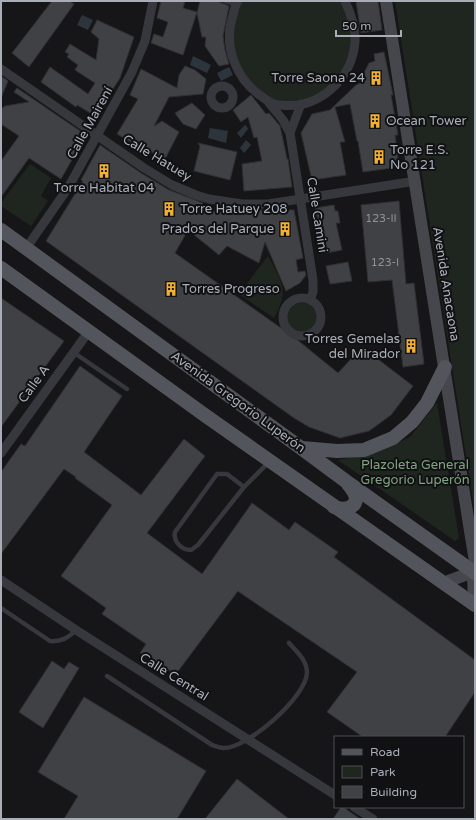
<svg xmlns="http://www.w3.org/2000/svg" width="476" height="820" viewBox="0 0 476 820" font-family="'Varela Round',sans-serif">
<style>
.green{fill:#1e261f}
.water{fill:#2c353c}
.building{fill:#404145;stroke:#303034}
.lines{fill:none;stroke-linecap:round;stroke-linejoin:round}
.service{stroke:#37383d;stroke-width:4.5}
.minor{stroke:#37383d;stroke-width:9}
.secondary{stroke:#45474d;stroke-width:12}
.primary{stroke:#53555c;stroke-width:14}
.labels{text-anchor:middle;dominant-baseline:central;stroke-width:4;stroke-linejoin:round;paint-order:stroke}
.number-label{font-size:11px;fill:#8e929b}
.poi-label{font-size:13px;fill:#a8adb8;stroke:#111113;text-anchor:start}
.street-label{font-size:13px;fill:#a8adb8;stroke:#111113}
.park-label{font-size:13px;fill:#7fa381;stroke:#111113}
</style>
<rect width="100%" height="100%" fill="#161618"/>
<g class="green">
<path d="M242,1H342L352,30L351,49L340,76L319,96L289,103L268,98L259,91L239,67L231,36L236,16Z"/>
<path d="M395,1H475V514Z"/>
<path d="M30,164L51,178L41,196L48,201L31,226L1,206V203Z"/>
<path d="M268,256C281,281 290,290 274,318L239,294Z"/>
<circle cx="302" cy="318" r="15"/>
<path d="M437,403L459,538L455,541L338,460L380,451L410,437Z"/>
</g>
<g class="water">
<path d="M82,15L93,20L88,30L77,25Z"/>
<path d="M193,56L211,65L207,73L190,65Z"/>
<path d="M229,67L233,75L221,81L217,73Z"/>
<path d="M246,125L248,129L241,138L237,133L244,126Z"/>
<path d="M210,128L228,131L226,143L208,138Z"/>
<path d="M246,140L251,145L244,153L240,148Z"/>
</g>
<g class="building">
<path d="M52,1H69L74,4L29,67L12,53Z"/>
<path d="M161,1H185L183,8L197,12L183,55L151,43L154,34L163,37L168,22L157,18Z"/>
<path d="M200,1H217L229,6L223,36L225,50L229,64L219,66L205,46L206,37H202L197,13Z"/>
<path d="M356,1H378L382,30L361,33Z"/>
<path d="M97,20L134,37L120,78L113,89L109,86L100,100L106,104L97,117L77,105L76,107L41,82L50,67L88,94L95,83L75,70L78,65L67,57L69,54L65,52L70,44L96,60L99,39L91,32Z"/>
<path d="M384,52L393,95H391L398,135H395L399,167L363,172L358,141H357L350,104L335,107L345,142H340L346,175L312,180L301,133L312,114L330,110L356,85L363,82V75L369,63L375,61L374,54Z"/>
<path d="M185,66L195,70L206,79L203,94L169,97L154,126L162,121L179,132L165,159L151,152L149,156L136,147V145L117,134L138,99L130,95L141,69L177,88L179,75Z"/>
<path d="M1,76L8,81L1,98Z"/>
<path d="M17,88L86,135L61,179L29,158L1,197V161L19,136L1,124V109L5,106L29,102L14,92Z"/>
<path d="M251,95L266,114L269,113L280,126L287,159H288L292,187L244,191L242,164L262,161L257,137L254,138L248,117L241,122L233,110Z"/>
<path d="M192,103L205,115L196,129L183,124L175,113Z"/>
<path d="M198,143L237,152L230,180L194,171L200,146Z"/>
<path d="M100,145L141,173L169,190L203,203L199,209L240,215L241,210H294L303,258L296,260L298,272L305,271L306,275L300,283L286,291L265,242L259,263L227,246L219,255L188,230L175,253L295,338L338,373L362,347L413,386L391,415L369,431L340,438L309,427L294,418L46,241L83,181L81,180Z"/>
<path d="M399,201L406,284L414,283L424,364L403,367L392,280L368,282L361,205Z"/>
<path d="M334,205L335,211H338L340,223H336L342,250L326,253L315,208Z"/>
<path d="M348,262L352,281L330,284L326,266Z"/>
<path d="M1,298L64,341L1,427Z"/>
<path d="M80,366L122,396L84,452L141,495L184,439L205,456L147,533L202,574L252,503L289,530L295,522L338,552L334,557L475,660V692L445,737H363L327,712L357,672L239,592L238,591L176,674L140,653L146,644L102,614L106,608L61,576L112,505L75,478L76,477L64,469L1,554V472L21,444L25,446Z"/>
<path d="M52,661L64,669L69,662L79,668L43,728L19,712Z"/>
<path d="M84,697L206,771L177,819H64L78,796L38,772Z"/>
<path d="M237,779L289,819H205Z"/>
<path d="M341,807H343L360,819H333Z"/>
</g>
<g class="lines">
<g class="service">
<path d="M225,1L236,4"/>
<path d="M73,352L127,389"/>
<path d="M244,487L227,474H217L175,532C173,542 182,550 191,550L198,545L244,487L269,462"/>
<path d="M1,608L50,641C61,642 68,638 76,630"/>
<path d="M107,676L212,745C215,746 220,748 223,748C247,749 306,697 307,673C307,660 297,652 289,643"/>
</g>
<g class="minor">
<path d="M238,1C235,5 234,10 233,15C223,45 235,78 261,96C266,100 273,105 280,105C318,110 352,80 355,42C356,28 351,14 345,1"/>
<path d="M1,69L144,168L172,185L196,195L209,199L242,204H268L416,181"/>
<circle cx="222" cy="97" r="11"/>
<path d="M269,103L283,120L290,133L313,280V292L310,300"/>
<path d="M290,133L301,104"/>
<path d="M27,247L68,188L132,72L145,41L153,1"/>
<circle cx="302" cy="317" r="19"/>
<path d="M1,453L89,331"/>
<path d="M1,580L76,630L335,795"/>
<path d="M354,807L373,819"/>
</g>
<g class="secondary">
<path d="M386,1L471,537L475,561L473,572L474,605"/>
<path d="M443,583L473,572"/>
</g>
<g class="primary">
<path d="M1,230L301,448L347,482L475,573"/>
<path d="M1,268L206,416L475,605"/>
<path d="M302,448L337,451L364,450L393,438L412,422L427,403L445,367"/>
<path d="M334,507C342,510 356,510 356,498C355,492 351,488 348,484"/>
</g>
</g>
<defs>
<symbol id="building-bare" viewBox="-9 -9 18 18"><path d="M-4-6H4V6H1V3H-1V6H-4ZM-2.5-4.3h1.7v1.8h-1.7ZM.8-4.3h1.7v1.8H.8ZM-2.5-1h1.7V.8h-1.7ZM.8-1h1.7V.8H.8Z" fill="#f2b134" stroke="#111113" stroke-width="2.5" paint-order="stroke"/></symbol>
</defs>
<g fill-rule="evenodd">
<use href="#building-bare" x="366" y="68" width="20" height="20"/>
<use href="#building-bare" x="365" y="111" width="20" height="20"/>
<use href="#building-bare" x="369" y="147" width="20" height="20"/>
<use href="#building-bare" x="94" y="161" width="20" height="20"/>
<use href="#building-bare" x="159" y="199" width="20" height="20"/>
<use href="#building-bare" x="275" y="219" width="20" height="20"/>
<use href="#building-bare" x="161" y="279" width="20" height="20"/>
<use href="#building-bare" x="401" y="336" width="20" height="20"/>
</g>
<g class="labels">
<g class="number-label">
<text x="381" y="218">123-II</text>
<text x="385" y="262">123-I</text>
</g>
<g class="poi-label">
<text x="365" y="78" text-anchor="end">Torre Saona 24</text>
<text x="386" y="121">Ocean Tower</text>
<text x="390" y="150">Torre E.S.<tspan x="390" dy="15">No 121</tspan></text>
<text x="104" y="188" text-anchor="middle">Torre Habitat 04</text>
<text x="180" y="209">Torre Hatuey 208</text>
<text x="274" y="229" text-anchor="end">Prados del Parque</text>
<text x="182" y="289">Torres Progreso</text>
<text x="400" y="339" text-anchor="end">Torres Gemelas<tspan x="400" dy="15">del Mirador</tspan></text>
</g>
<g class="street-label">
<text transform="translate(90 123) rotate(-61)">Calle Mairení</text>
<text transform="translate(157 158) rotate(31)">Calle Hatuey</text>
<text transform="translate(317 215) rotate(81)">Calle Camini</text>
<text transform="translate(446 284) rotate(81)">Avenida Anacaona</text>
<text transform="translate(34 384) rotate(-54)">Calle A</text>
<text transform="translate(238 402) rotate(36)">Avenida Gregorio Luperón</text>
<text transform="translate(174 677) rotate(32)">Calle Central</text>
</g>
<g class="park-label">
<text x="415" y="465">Plazoleta General<tspan x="415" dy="15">Gregorio Luperón</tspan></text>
</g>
</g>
<rect width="476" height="820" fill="none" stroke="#a8adb8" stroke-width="4"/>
<rect x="334" y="736" width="130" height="72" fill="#111113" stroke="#4d4f55"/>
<rect x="342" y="749" width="20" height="6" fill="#53555c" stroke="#4d4f55"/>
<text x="370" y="756" font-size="12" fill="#a8adb8">Road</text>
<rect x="342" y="766" width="20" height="12" fill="#1e261f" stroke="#4d4f55"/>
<text x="370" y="776" font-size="12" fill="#a8adb8">Park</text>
<rect x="342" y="786" width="20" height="12" fill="#404145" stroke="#4d4f55"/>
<text x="370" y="796" font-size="12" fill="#a8adb8">Building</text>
<path d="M336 30v6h65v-6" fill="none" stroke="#a8adb8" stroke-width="2"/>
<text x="342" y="30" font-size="12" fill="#a8adb8" stroke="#111113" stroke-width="3" paint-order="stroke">50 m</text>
</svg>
